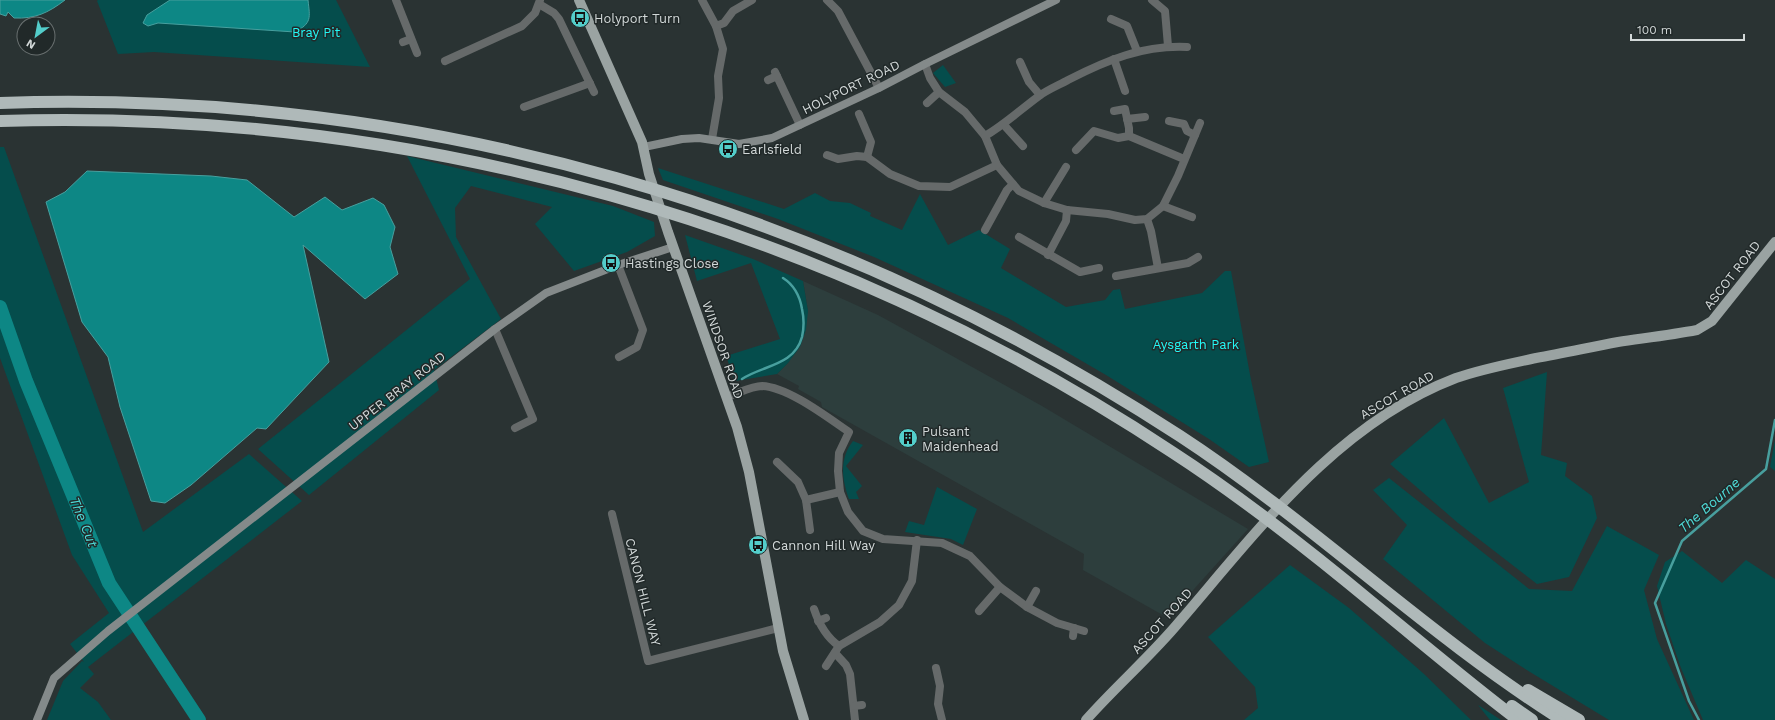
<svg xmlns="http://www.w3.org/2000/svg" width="1775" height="720" viewBox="0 0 1775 720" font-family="'Work Sans',sans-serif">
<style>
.built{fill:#2d3e3d}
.green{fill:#054d4c}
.water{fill:#0d8785;stroke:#489f9e}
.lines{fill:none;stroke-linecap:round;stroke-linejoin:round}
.stream{stroke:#489f9e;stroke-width:2.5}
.river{stroke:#0d8785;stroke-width:14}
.street{stroke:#666a6a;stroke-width:8}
.secondary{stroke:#848a8a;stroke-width:8}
.primary{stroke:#9aa3a2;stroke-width:10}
.highway{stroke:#afb9b9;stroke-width:12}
.labels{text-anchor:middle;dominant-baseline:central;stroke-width:3;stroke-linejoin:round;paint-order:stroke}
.poi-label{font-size:13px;fill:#d2d8d8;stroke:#212929;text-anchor:start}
.park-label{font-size:13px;fill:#23f8f5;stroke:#212929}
.street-label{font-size:13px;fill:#d2d8d8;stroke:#212929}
.water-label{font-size:14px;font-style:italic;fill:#4fdbd8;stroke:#212929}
</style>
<rect width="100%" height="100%" fill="#2a3333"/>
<path class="built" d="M803,281L878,315L929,343L1042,406L1248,529L1168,618L1083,570L1084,554L822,407L821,402L798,389L799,386L777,374L788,363L808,311Z"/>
<g class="green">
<path d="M98,0H336L370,67L154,52L118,54L97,1Z"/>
<path d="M943,65L956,83L945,87L933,73Z"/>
<path d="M0,147H4L143,532L249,454L302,501L88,667L94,674L80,688L98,702L111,720H47L63,681L82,661L84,662L70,644L109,613L72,555L0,358Z"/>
<path d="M407,156L613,206L654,222L655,236L627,252L574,271L535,224L552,207L471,186L455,208L456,237L501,319L434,370L439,390L309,495L258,449L470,279Z"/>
<path d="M658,168L784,209L815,193L830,201L850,203L871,213L870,216L902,230L920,194L948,245L979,230L1010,249L1001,268L1066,307L1105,300L1113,290L1120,289L1125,309L1202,293L1225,271H1231L1251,380L1269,462L1249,467L1209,439L1106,375L1008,318L874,257L778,219L663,180Z"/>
<path d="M685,235L753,259L803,281L808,311L806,330L800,347L788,363L777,374L735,381L726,356L780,339L751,263L697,281Z"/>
<path d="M1547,372L1541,455L1567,463L1565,476L1592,496L1597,518L1569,577L1537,584L1458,523L1390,464L1444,418L1489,503L1529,482L1503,388Z"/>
<path d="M1775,440V471L1770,467Z"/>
<path d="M853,441L863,445L846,466L862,486L856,492L859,499H849C842,479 839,459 853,441Z"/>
<path d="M1389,478L1529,589L1572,591L1607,526L1659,555L1644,590L1657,639L1694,720H1609L1530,672L1485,643L1383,559L1407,525L1373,490Z"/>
<path d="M937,487L977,509L963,545L951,539L905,532L909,521L924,525Z"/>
<path d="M1682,551L1722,583L1746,560L1775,579V720H1703L1681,668L1666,624L1657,586L1665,562Z"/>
<path d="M1290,565L1349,608L1424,674L1471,720H1244L1258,708L1255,687L1208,637Z"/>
<path d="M1478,705L1501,720H1490Z"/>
</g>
<g class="water">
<path d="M0,0H65C48,13 35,19 14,18L8,12L6,16L0,14Z"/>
<path d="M170,0H308C310,18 312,23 295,32L158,23L148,26L143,23L147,15Z"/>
<path d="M87,171L211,176L247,180L294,217L325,197L342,210L373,198L384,205L395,227L390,247L398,274L365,299L303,245L329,362L266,429L257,428L191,485L165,503L151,501L120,407L108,357L82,322L46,202L65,192Z"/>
</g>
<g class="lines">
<g class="stream">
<path d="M742,379C763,365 794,366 802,337C804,328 804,318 802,309C800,297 794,285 783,278"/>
<path d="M1699,720L1689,701L1655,603L1682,541L1766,469L1775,420"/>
</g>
<path class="river" d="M0,307L26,381L109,583L199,720"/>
<g class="street">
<path d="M396,0L417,53"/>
<path d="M702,0L716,26L723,49L718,76L719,98L712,139"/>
<path d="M827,0L838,11L879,88"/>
<path d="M1152,0L1165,11L1168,46"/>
<path d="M539,4L554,13L559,19L594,92"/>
<path d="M1111,19L1127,26L1137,51"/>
<path d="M716,26L724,23L733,11L752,0"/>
<path d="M403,42L411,39"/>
<path d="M1114,59L1125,91"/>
<path d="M445,61L522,26L535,13L540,0"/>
<path d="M1020,62L1029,82L1040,95"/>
<path d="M925,64L930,78L939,92L965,112L985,136L997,165L1013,184L1019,191L1044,203L1067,210L1108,214L1135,220L1147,219L1163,206L1178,176L1200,123"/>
<path d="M775,72L800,125"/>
<path d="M768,80L777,76"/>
<path d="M927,103L939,92"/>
<path d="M524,107L590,83"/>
<path d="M1114,111L1125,109L1129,128V136"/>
<path d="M859,114L871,142L867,157"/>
<path d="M1127,119L1145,117"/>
<path d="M1169,121L1184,124L1187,131L1195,135"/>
<path d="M1004,125L1023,146"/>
<path d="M985,136C1004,125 1020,110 1039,96C1047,90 1059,85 1068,80C1107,60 1143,45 1187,47"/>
<path d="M1076,150L1094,131L1118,138L1129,136L1184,159"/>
<path d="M827,155L838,159L857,156L867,157L890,174L919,186L950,187L997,165"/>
<path d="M1044,203L1066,167"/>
<path d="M1163,206L1192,217"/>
<path d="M1147,219L1151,231L1158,268"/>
<path d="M985,230L1007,190L1013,184"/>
<path d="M1019,237L1080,272L1099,268"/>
<path d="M1048,255L1066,221L1067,210"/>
<path d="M618,265L643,330L637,347L619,357"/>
<path d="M1116,276L1188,263L1198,257"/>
<path d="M495,329L533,419L515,428"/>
<path d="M726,397C737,394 751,386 762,386C788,387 827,417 849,432L839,453L838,471L840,492L848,512L863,531L883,539L942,543L970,556L1000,587L1027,607L1057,623L1084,631"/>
<path d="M777,462L798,482L806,500L810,530"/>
<path d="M806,500L840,492"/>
<path d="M612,514L648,661L778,628"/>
<path d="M1027,607L1036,591"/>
<path d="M814,609C819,624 826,637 839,646"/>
<path d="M979,611L1000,587"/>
<path d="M818,621L826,618"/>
<path d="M1073,636L1074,628"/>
<path d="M835,653L846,665L850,674L855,720"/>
<path d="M826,666L839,646L880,622L899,605L912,581L917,540"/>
<path d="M936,668L940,686L938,704L942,720"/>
<path d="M854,706L862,705"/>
</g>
<g class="secondary">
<path d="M644,147L682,139L699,138L739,144L772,138L879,88L925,64L1056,0"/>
<path d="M37,720L54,678L108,631L495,329L546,293L618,265L673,247"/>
</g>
<g class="primary">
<path d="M579,0L642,142L649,174L668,232L737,427L749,472L783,651L804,720"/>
<path d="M1086,720C1116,686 1151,656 1180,621C1259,529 1338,423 1456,378C1482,369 1509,364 1536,358C1564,353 1591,347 1618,342C1645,338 1671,335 1697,330L1712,321L1775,242"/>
</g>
<g class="highway">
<path d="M0,103C422,89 827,206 1180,436C1313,523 1427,635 1562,720"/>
<path d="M0,121C415,108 826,223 1172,452C1243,498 1309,550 1374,604C1422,643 1469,683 1518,720"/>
<path d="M1528,690L1579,720"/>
<path d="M1512,706L1532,720"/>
</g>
</g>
<defs>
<symbol id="bus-disc" viewBox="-11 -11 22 22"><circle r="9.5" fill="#53cdca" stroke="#212929"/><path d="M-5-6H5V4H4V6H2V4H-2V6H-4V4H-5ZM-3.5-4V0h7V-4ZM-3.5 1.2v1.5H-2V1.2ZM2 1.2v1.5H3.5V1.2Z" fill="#111"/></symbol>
<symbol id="building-disc" viewBox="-11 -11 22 22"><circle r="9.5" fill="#53cdca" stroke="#212929"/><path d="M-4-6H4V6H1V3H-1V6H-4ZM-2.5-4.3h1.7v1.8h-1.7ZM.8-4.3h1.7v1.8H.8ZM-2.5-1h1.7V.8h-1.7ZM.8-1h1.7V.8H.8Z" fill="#111"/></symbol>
</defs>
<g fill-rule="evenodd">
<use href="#bus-disc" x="569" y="7" width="22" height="22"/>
<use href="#bus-disc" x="717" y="138" width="22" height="22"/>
<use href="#bus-disc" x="600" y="252" width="22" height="22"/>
<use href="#building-disc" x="897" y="427" width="22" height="22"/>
<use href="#bus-disc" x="747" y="534" width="22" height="22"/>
</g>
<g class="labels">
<g class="poi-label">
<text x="594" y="18">Holyport Turn</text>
<text x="742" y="149">Earlsfield</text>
<text x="625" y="263">Hastings Close</text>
<text x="922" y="431">Pulsant<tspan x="922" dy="15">Maidenhead</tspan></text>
<text x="772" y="545">Cannon Hill Way</text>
</g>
<g class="park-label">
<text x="316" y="32">Bray Pit</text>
<text x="1196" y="344">Aysgarth Park</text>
</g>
<g class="street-label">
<text transform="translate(851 87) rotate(-26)">HOLYPORT ROAD</text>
<text transform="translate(1732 275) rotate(-52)">ASCOT ROAD</text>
<text transform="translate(723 350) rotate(71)">WINDSOR ROAD</text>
<text transform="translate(397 391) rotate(-38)">UPPER BRAY ROAD</text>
<text transform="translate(1397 395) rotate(-30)">ASCOT ROAD</text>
<text transform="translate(643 592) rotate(76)">CANON HILL WAY</text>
<text transform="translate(1162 621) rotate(-48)">ASCOT ROAD</text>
</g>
<g class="water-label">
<text transform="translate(1709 505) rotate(-41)">The Bourne</text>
<text transform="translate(84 522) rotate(68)">The Cut</text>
</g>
</g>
<g transform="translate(36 36) rotate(212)"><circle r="19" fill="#212929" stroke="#686f6f"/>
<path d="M0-3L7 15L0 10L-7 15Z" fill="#53cdca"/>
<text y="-6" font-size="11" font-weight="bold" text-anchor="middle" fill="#d2d8d8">N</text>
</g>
<path d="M1631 34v6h113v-6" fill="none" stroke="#d2d8d8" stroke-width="2"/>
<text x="1637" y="34" font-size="12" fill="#d2d8d8" stroke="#212929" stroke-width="3" paint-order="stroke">100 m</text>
</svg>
